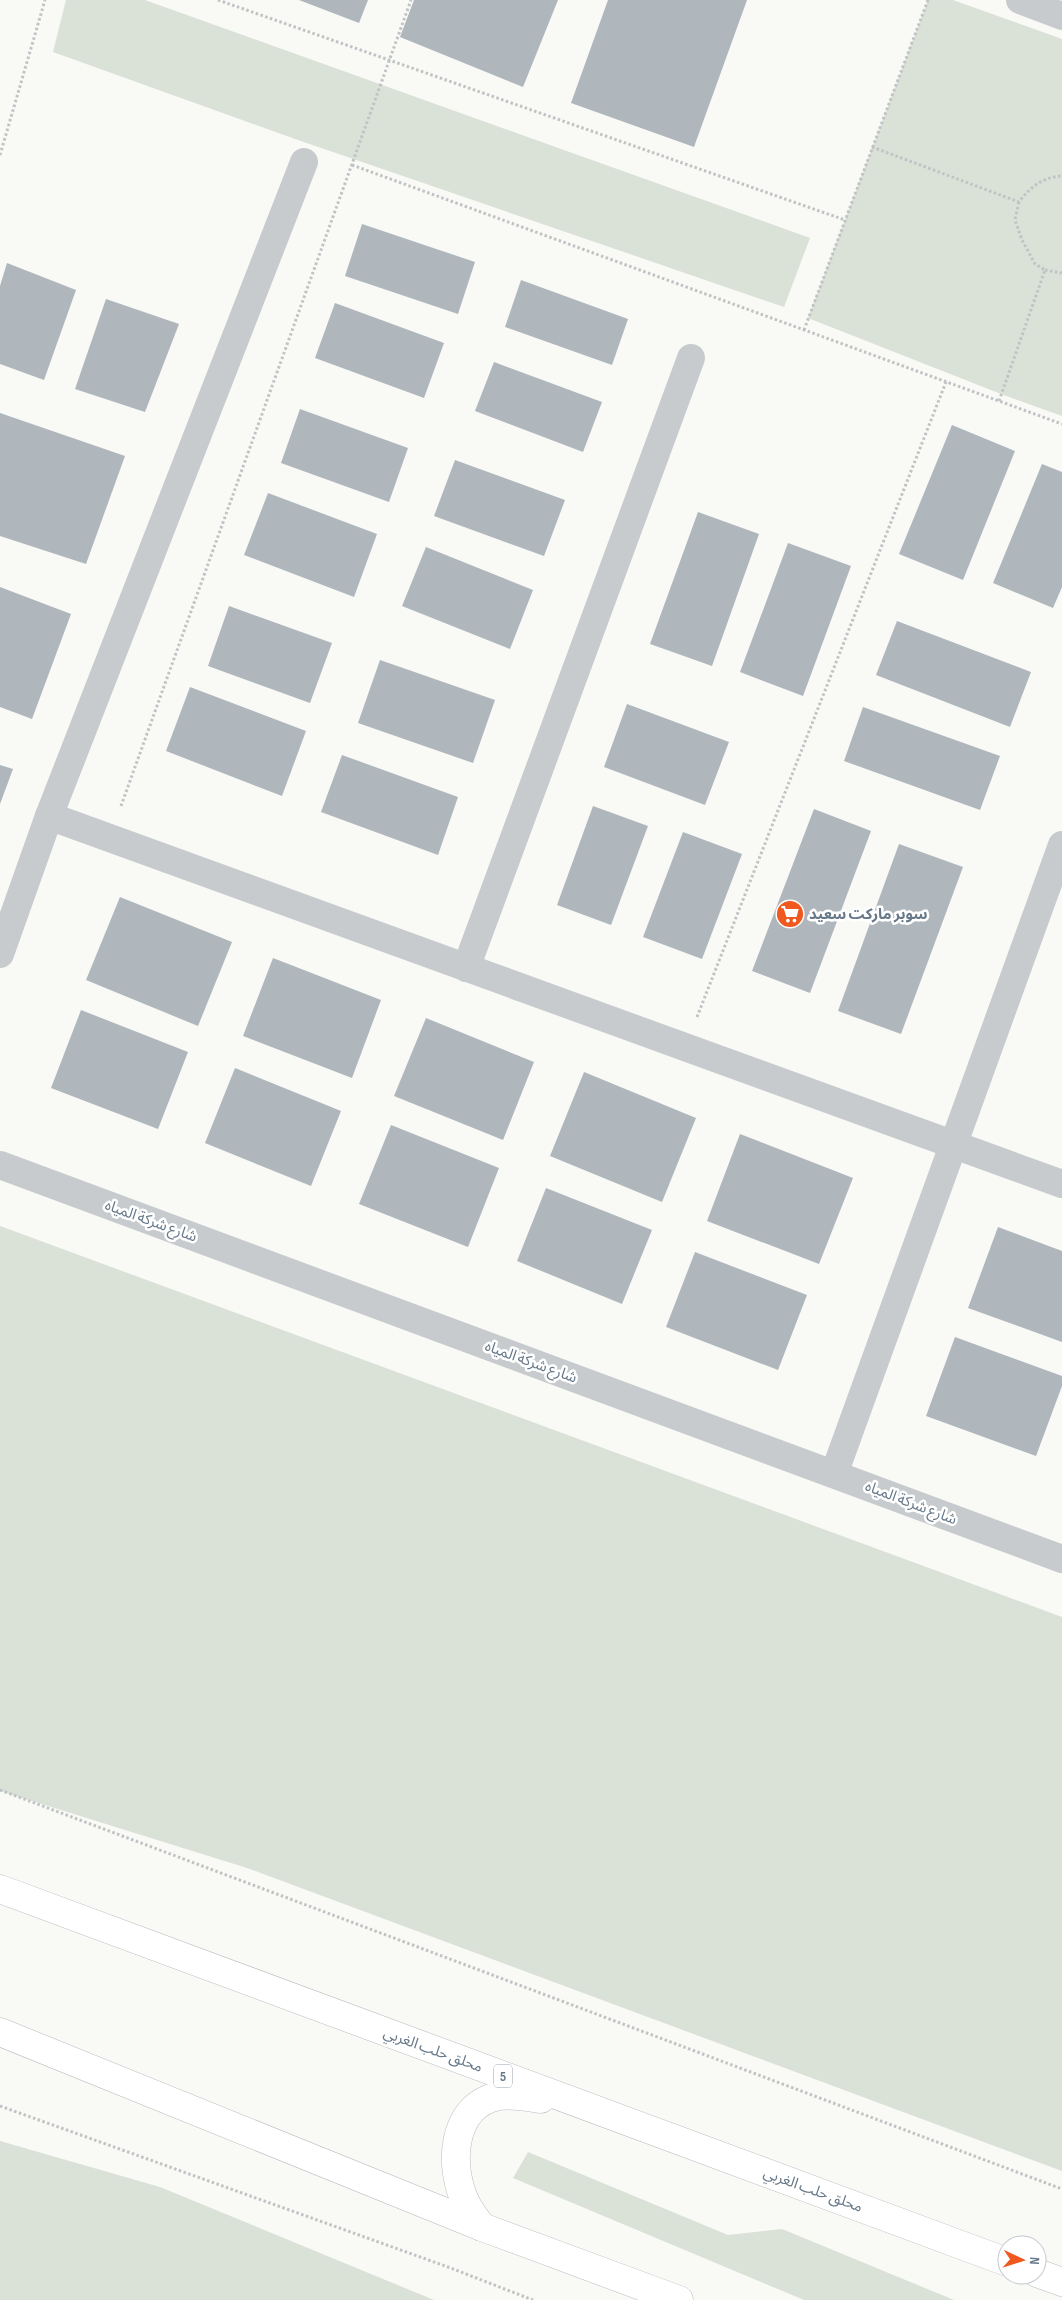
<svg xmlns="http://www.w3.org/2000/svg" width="1062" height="2300" viewBox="0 0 1062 2300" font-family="'Sofia Sans Condensed','Noto Sans Arabic',sans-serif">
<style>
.green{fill:#dae1d7}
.building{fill:#afb7bd}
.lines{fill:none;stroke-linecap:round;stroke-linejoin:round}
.trunk-casing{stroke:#b9bdc0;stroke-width:29}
.path{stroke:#c0c3c5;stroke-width:3;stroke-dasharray:2.5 2.5;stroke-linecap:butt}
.minor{stroke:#c7cbce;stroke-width:28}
.tertiary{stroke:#c7cbce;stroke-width:28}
.trunk{stroke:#fff;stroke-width:28}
.labels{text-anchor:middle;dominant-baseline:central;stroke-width:5;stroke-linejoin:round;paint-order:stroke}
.shield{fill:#fff;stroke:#94a0ac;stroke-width:1}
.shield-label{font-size:14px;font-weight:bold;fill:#667889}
.poi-label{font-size:15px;font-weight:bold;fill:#667889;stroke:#fff;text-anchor:start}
.street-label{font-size:15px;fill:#667889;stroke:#fff}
</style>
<rect width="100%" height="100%" fill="#f9f9f6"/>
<g class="green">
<path d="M66,0H145L810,238L784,307L298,140L53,52Z"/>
<path d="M928,0H953L1062,39V416L1001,394L808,318Z"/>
<path d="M0,1226L1062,1617V2171L247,1868L0,1791Z"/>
<path d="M0,2141L160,2187L434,2300H0Z"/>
<path d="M528,2152L728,2235L782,2229L954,2300H804L513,2178Z"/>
</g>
<g class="building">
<path d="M299,0H368L359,23Z"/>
<path d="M414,0H558L523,87L400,37Z"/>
<path d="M608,0H747L694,147L571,103Z"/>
<path d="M362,224L475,262L458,314L345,276Z"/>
<path d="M7,263L76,290L44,380L0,364V286Z"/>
<path d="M521,280L628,319L612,365L505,327Z"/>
<path d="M106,299L179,324L145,412L75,389Z"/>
<path d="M335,303L444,343L424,398L315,358Z"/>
<path d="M494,362L602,402L583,452L475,411Z"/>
<path d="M300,409L408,448L389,502L281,463Z"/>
<path d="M0,413L125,456L86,564L0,536Z"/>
<path d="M952,425L1015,451L963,580L899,554Z"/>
<path d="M455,460L565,500L544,556L434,516Z"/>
<path d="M1042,464L1062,472V587L1053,608L993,583Z"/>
<path d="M268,493L377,534L354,597L244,555Z"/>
<path d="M698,512L759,534L712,666L650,644Z"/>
<path d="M788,543L851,566L803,696L740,672Z"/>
<path d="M426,547L533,590L510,649L402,606Z"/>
<path d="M0,587L71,614L32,719L0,707Z"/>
<path d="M229,606L332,643L310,703L208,666Z"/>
<path d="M897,621L1031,672L1010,727L876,675Z"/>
<path d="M380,660L495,700L473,763L358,723Z"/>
<path d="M190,687L306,731L282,796L166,751Z"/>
<path d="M627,704L729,742L705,805L604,767Z"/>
<path d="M863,707L1000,756L980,810L844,761Z"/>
<path d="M342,755L458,797L438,855L321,812Z"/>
<path d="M0,765L13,769L0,804Z"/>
<path d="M593,806L648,826L611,925L557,905Z"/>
<path d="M814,809L871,831L810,993L752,971Z"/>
<path d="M683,832L742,854L702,959L643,937Z"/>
<path d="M899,844L963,867L901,1034L838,1011Z"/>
<path d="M120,897L232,942L198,1026L86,980Z"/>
<path d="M273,958L381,1000L352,1078L243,1036Z"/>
<path d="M81,1010L188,1052L158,1129L51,1088Z"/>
<path d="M426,1018L534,1062L503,1140L394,1096Z"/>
<path d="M235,1068L341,1111L311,1186L205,1143Z"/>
<path d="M584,1072L696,1118L662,1202L550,1156Z"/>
<path d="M391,1125L499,1168L468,1247L359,1204Z"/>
<path d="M740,1134L853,1178L819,1264L707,1221Z"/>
<path d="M546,1188L652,1230L622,1304L517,1261Z"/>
<path d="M998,1227L1062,1251V1342L968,1308Z"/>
<path d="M695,1252L807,1295L778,1370L666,1327Z"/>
<path d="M955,1337L1062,1376V1386L1036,1456L926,1416Z"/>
</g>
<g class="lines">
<defs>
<g id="trunk">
<path d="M0,1889L1007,2262"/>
<path d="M0,2032L482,2227L679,2300"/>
<path d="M482,2227C477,2220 471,2213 467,2205C448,2169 450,2105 499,2096C512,2094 528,2097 541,2099"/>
<path d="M1037,2273L1062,2282"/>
</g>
</defs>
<use href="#trunk" class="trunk-casing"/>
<g class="path">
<path d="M218,0L845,220"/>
<path d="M872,147L1019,202C1030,187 1043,177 1062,176"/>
<path d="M0,155L45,0"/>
<path d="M352,165L1062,424"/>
<path d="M1045,270L1062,273"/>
<path d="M804,330L928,0"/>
<path d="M999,401L1045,270L1035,264L1022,240L1015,220L1019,202"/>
<path d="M121,806L411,0"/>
<path d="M697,1017L946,382"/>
<path d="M0,1790L1062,2189"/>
<path d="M0,2106L448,2267L533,2300"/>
</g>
<g class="minor">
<path d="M1020,0L1062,16"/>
<path d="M49,816L1062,1184"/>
<path d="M0,954L49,816L304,162"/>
<path d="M466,968L691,358"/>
<path d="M834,1474L1062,845"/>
</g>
<path class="tertiary" d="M0,1165L1062,1559"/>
<use href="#trunk" class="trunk"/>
</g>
<defs>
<symbol id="supermarket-disc" viewBox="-11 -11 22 22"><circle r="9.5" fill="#ef5920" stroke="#fff"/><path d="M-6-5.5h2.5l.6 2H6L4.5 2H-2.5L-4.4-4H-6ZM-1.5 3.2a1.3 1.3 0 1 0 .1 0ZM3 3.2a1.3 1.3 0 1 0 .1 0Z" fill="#fff"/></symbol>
</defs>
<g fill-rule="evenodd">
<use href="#supermarket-disc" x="774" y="898" width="32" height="32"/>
</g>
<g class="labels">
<rect class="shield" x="494" y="2064.5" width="18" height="23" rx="4"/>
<g class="shield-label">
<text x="503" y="2076">5</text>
</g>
<g class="poi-label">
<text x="809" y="914">سوبر ماركت سعيد</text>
</g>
<g class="street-label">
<text transform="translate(151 1221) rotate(20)">شارع شركة المياه</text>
<text transform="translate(531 1362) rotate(20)">شارع شركة المياه</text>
<text transform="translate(911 1503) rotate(21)">شارع شركة المياه</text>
<text transform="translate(433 2050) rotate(20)">محلق حلب الغربي</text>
<text transform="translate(813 2190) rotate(20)">محلق حلب الغربي</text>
</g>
</g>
<g transform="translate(1022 2260) rotate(94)"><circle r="24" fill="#ffffff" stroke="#c2c9d0"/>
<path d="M0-4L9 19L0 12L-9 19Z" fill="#ef5920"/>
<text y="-8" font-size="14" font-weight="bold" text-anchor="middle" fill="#667889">N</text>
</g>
</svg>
